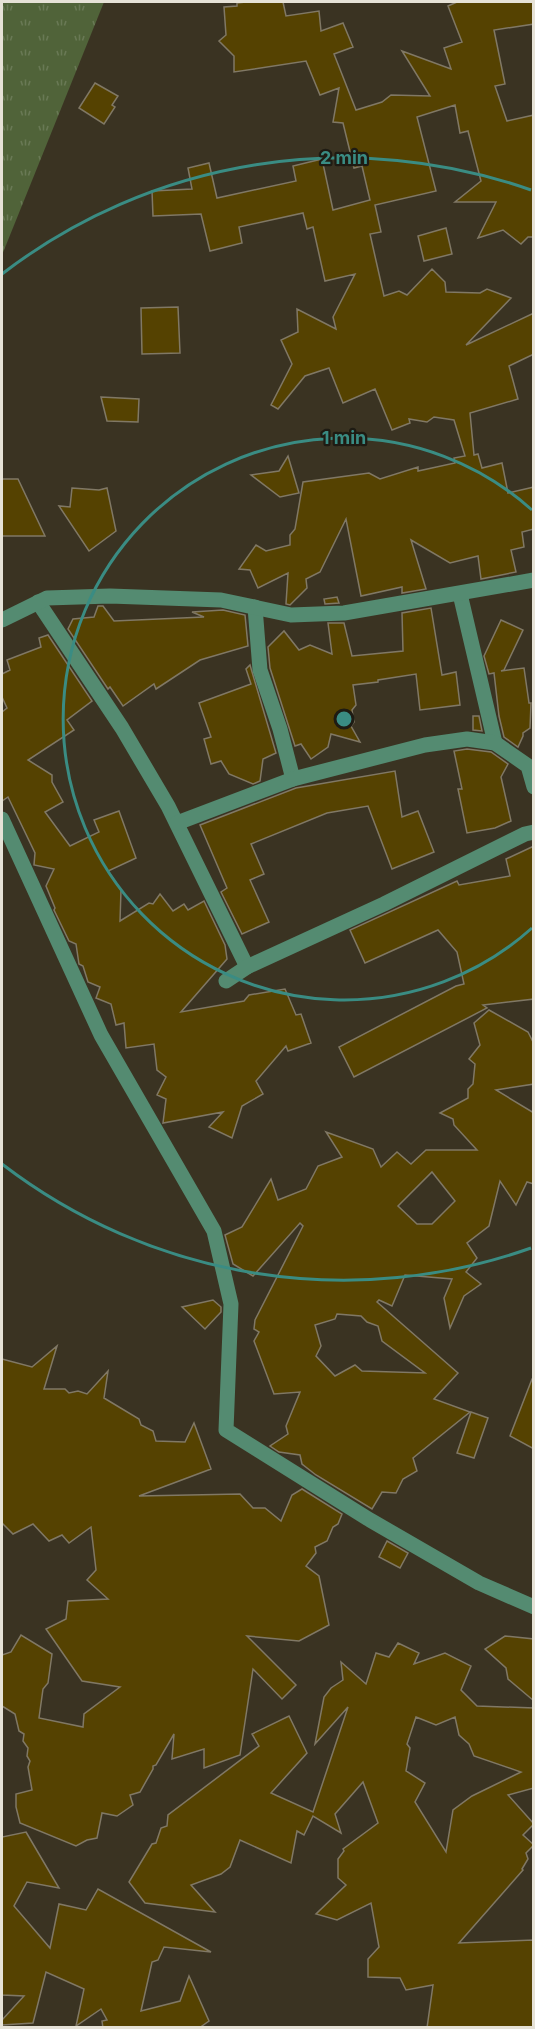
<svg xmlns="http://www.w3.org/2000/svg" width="535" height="2029" viewBox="0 0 535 2029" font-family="Inter,sans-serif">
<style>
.grass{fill:url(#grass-tufts)}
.building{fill:#554201;stroke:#807865;stroke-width:1.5;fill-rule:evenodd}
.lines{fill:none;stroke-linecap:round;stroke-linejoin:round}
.minor{stroke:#548b71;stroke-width:15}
.ring{fill:none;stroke:#3a8c83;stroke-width:3}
.centre{fill:#3a8c83;stroke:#1e1b13;stroke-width:3}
.ring-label{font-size:18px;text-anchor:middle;font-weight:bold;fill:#3a8c83;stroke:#1e1b13;stroke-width:4.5;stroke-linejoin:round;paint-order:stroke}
</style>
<defs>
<pattern id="grass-tufts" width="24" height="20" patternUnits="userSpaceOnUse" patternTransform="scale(1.5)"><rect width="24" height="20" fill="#506339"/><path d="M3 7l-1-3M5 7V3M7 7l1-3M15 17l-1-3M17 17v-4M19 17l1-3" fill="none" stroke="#697955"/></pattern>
</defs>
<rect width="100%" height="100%" fill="#3a3322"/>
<path class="grass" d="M2,2H104L2,255Z"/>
<g class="building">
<path d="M246,2H283L286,16L319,11L321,31L343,23L353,47L334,54L356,110L382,102L391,95L430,96L402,51L451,69L444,48L462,42L448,6L457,2H534V24L494,30L505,84L495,86L507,121L534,115V237H528L521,244L503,230L478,238L496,202H455L481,181L468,131L460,133L455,105L417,117L436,191L375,205L381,232L370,234L384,296L399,291L407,295L432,269L445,282L446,292L480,293L487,289L511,298L466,345L534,313V354L509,366L518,399L470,413L474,455L478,454L482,468L502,463L508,493L534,487V529L522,532L524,547L511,550L516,572L481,579L478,556L450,563L411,540L426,589L402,593V587L361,596L346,519L320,572L306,579L307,588L290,605L286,604L288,573L258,588L250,570L239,569L256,545L266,551L290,545V535L295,529L303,482L369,473L380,479L418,467V471L455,463L454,458L465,456L454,420L434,417L427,422L409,419L410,423L392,430L375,389L343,403L329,368L305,376L278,409L271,405L292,364L281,340L298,332L297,309L336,329L333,317L355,274L325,281L313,227L307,229L303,213L239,227L242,243L210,251L201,214L153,216L152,191L192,189L188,168L209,163L217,198L296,181L293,166L322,159L333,210L370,200L362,166L354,168L343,123L333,122L339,88L320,95L306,61L234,72V56L219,41L226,35L224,7L237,6V3Z"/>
<path d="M95,83L118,96L112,105L115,107L104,124L79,108Z"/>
<path d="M446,228L452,254L424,261L418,236Z"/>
<path d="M178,307L180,353L142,354L141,308Z"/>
<path d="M101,397L139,399L138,422L107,421Z"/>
<path d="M288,456L299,493L280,497L251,475L279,471Z"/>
<path d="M2,479H18L45,536H2Z"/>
<path d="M72,488L99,490L107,488L116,531L89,551L59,506L70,507Z"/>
<path d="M337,597L339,603L325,604L324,599Z"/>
<path d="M98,606H103L114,621L204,617L192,612L223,610L245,615L248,646L200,660L156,689L154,684L123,706L110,687L108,689L68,629L73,619L94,617Z"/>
<path d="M431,608L442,675L456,672L460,705L420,710L416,674L378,680V682L353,685L356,705L352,710L354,722L351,726L360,742L331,734L328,747L311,759L301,744L295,746L270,668L268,647L284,631L299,650L310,645L332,654L328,623H344L352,656L403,651L402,613Z"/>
<path d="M501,620L523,630L504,670L501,671L524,668L529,703H531L530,728L523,733V736L518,747L504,737L499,716L494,673L489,674L484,656Z"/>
<path d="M48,635L92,701L67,720L74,730L28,760L52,775V782L63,802L45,812L70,846L99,832L94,820L119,811L136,858L108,871L121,890L120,921L149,903L153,904L160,894L173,911L184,904L188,910L204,901L225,945L227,959L181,1012L244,1001L249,995L285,989L296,1015L301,1014L311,1043L288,1051L286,1046L256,1081L263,1094L242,1106L232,1138L209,1127L223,1112L163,1123L166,1099L157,1095L166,1077L157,1070L154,1044L126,1048L124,1023L116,1025L111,1004L96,998L100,987L88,982L83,966L79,964L76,944L69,941L54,910L55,908L46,886L54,869L34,865L35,853L8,797L2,801V712L7,708L2,697V674L10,670L7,660L41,647L39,638Z"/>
<path d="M250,665L276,753L263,759L260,781L253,784L229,774L221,761L211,764L204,739L211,737L199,703L251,684L246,669Z"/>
<path d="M473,716H479L482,731L473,730Z"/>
<path d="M467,749L491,752L508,764L501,777L511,821L495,828L467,833L458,789H462L454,751Z"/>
<path d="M395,771L402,817L418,811L434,852L392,869L368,806L327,813L251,844L264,874L250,880L269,922L242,934L221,892L227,888L200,825L296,788Z"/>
<path d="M534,846V999L483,1005L487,1008L354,1077L339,1047L456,986L464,984L457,952L438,930L365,963L350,930L457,881L459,885L510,876L506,859Z"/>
<path d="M489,1010L528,1032L534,1044V1084L496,1090L534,1113V1184L527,1182L516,1205L500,1181L489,1226L467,1243L477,1258L466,1272L481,1284L464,1296L450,1328L444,1298L452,1279L405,1275L392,1306L379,1300L377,1302L458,1373L434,1399L470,1412L413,1458L417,1471L403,1479L396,1493L382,1492L372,1509L316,1475L302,1464L300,1455L279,1452L270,1446L288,1434L286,1426L300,1392L274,1394L254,1341L259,1332L254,1329L255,1320L303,1226L300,1223L253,1276L233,1264L225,1235L242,1227L271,1179L278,1200L306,1189L318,1166L342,1157L326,1132L373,1149L381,1167L397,1152L411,1164L426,1150H477L454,1125L453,1119L440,1113L468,1098V1089L473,1084L475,1064L469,1059L480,1045L474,1023ZM432,1172L455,1201L432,1224H417L398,1206ZM337,1314L361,1316L367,1322L378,1326L382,1341L425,1373L362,1371L355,1365L335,1376L316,1356L321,1346L315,1325L335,1319Z"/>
<path d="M213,1300L221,1307V1312L205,1329L182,1307Z"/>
<path d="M57,1346L44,1389H65L69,1393L78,1391L87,1394L108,1371L104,1398L139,1419L141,1425L153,1431L156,1441L185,1442L194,1423L211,1469L139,1496L240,1494L253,1508H265L281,1521L292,1495L302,1489L342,1514L338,1524L333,1527L327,1541L315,1547L316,1553L306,1566L319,1576L329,1625L299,1641L247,1636L296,1685L282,1699L253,1669L240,1755L204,1768V1749L172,1759L174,1734L156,1765L153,1766V1769L140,1792L130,1795L133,1805L117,1816L102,1813L97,1838L87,1840L76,1846L20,1823L16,1807V1794L32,1790L28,1767L30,1761L27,1756L28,1748L23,1741L24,1734L19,1731L15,1714L2,1706V1655L11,1652L21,1635L52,1654L48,1683L43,1689L39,1718L83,1727L84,1714L120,1687L82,1681L46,1629L66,1619L68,1601L108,1599L87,1580L96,1570L91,1527L69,1543L62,1535L49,1541L33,1524L13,1534L2,1523V1359L32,1367Z"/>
<path d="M532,1379H534V1449L510,1436Z"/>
<path d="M471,1412L488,1418L474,1458L457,1453Z"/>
<path d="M387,1541L408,1553L400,1568L379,1557Z"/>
<path d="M505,1636L534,1639V1701L508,1679L506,1668L485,1649Z"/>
<path d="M398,1643L419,1653L414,1664L445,1653L471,1666L461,1690L477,1706L534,1708V1788L508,1795L534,1824L523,1835L534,1845L526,1853L528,1859L522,1869L523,1870L459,1943L534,1940V2028H427L433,1985L406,1990L400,1978L368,1977V1959L379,1947L371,1903L337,1920L316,1914L346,1885L338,1878V1859L344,1851L343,1849L378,1823L363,1782L335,1814L341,1833L313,1816L304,1835L297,1831L291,1863L240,1840L230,1867L221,1874L191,1885L215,1912L145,1903L129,1882L152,1844L156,1843L161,1828L167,1826L168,1815L259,1746L252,1734L289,1716L307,1753L271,1793L313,1812L348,1707L315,1744L324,1697L331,1688L343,1680L341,1662L366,1684L376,1653L389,1657ZM416,1717L436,1725L455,1717L459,1735L469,1744L474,1756L521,1772L472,1796L453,1810L446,1852L415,1802L425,1783L406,1771L410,1748L407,1744Z"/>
<path d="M26,1832L59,1888L27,1882L14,1906L50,1948L59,1904L86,1910L98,1889L211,1952L164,1947L158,1960L152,1962L141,2011L180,2001L189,1976L209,2021L199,2028H103L102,2021L107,2020L101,2009L76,2026L84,1989L46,1972L33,2023L2,2025V2020L24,1996L2,1995V1837Z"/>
</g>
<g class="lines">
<g class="minor">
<path d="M460,594L495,743"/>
<path d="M38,602L122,728L168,806L247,967"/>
<path d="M255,607L260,670L280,729L293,779"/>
<path d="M2,620L47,598L110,596L221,600L291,615L344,613L534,580"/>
<path d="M2,819L101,1035L214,1231L231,1304L226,1430L370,1520L479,1583L534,1607"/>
<path d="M177,823L293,779L425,745L467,739L495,743L528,766L534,787"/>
<path d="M226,981L247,967L384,904L525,834L534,832"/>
</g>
</g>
<g class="ring">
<path d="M532 928A281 281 0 1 1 532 510"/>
<path d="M531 1248A561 561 0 0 1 2 1164M2 274A561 561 0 0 1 531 190"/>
</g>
<circle cx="344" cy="719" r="9" class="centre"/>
<g class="ring-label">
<text x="344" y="164">2 min</text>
<text x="344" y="444">1 min</text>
</g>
<rect width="535" height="2029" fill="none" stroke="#e6e2d7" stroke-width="6"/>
</svg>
